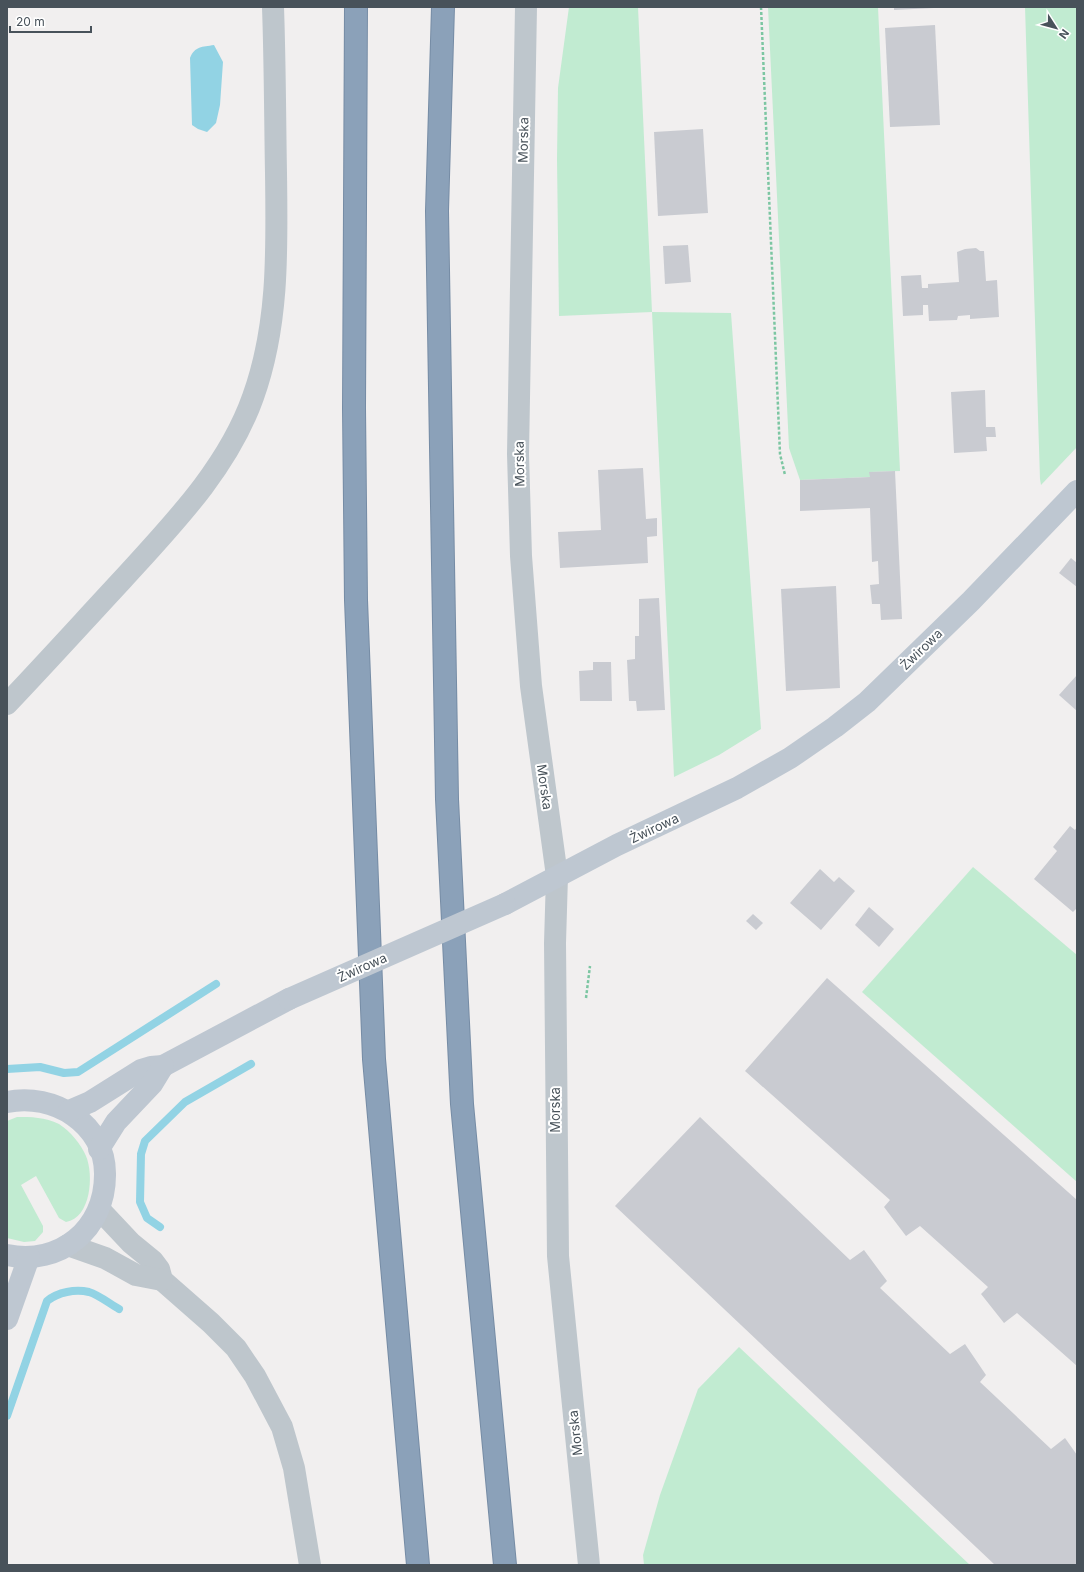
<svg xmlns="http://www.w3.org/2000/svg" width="1084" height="1572" viewBox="0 0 1084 1572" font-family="Inter,sans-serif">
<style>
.green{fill:#c1ebd1}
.water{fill:#92d3e4}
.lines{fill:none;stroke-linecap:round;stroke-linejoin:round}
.stream{stroke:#92d3e4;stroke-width:8}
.building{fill:#c9cbd1}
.highway-casing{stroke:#768ca5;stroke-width:24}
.path{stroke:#7cc6a2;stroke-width:2.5;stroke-dasharray:3 2;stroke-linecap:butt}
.street{stroke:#bec6cc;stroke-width:22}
.secondary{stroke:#bec7d1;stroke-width:22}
.highway{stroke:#8ba1b9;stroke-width:22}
.secondary-bridge{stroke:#bec7d1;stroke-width:22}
.labels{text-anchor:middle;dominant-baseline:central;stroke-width:4;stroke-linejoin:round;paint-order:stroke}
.street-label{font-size:13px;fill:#48525a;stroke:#fff}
</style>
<rect width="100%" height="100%" fill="#f1efef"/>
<g class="green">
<path d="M569,7H638L652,312L731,313L761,729L719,755L674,777L652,312L559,316L557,159L558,88Z"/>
<path d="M768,7H878L900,471L870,472V477L800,480L789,448Z"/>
<path d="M1025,7H1077V447L1041,485L1040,479Z"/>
<path d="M973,867L1077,955V1182L862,992Z"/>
<path d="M17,1117C31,1117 45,1117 59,1124C70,1131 81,1144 86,1156C94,1175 91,1218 66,1222L59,1218L36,1176L21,1185L43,1226V1232L35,1241L24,1242L7,1238V1121Z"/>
<path d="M739,1347L970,1565H644L643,1555L660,1495L698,1389Z"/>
</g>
<path class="water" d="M214,45L223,62L220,105L216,123L207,132L198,129L192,125L190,58C195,46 202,47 214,45Z"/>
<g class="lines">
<g class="stream">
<path d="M7,1069L40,1067L64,1073L78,1072L216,984"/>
<path d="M160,1227L147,1218L140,1202L141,1154L145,1141L185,1102L251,1064"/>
<path d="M7,1416L47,1301C58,1292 75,1289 89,1292C99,1295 110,1304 119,1309"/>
</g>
</g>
<g class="building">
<path d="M894,7H934V8L894,10Z"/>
<path d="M935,25L940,125L890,127L885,28Z"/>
<path d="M703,129L708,213L658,216L654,132Z"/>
<path d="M688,245L691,282L665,284L663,246Z"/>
<path d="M976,248L980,251H984L986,281L997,280L999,317L970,319V315L958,316L957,320L929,321L928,305H923V315L903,316L901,276L921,275L922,288H928V284L959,282L957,252L965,249Z"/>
<path d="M985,390L986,427H995L996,437H986L987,451L954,453L951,392Z"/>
<path d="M643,468L646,519L657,518V536L647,537L648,563L560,568L558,532L601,530L598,470Z"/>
<path d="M895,471L902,619L881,620L880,604H872L870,585L879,584L878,561L872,562L870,508L800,511V480L870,477L869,472Z"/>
<path d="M1071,558L1077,563V587L1059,573Z"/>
<path d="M836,586L840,688L786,691L781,589Z"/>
<path d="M659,598L665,710L637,711L636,701H629L627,660L635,659V636H639V599Z"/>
<path d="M593,662H611L612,701H580L579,671L593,670Z"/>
<path d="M1077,675V711L1059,695Z"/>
<path d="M1070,826L1075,830L1077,827V908L1073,912L1034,879L1057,851L1053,847Z"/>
<path d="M820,869L834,882L839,877L855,891L821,930L790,903Z"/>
<path d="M869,907L894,929L879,947L855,925Z"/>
<path d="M753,914L763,923L756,930L746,921Z"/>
<path d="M827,978L1077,1200V1366L1017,1313L1004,1323L981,1294L988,1287L920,1226L906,1236L884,1207L890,1200L745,1071Z"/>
<path d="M700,1117L850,1260L864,1250L887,1281L880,1288L950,1354L965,1344L986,1375L980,1382L1051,1449L1065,1438L1077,1455V1565H995L615,1206Z"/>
</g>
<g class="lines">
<defs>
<g id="highway">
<path d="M356,7L354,408L356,600L374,1059L418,1565"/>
<path d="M443,7L437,211L447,799L462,1104L505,1565"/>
</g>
</defs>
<use href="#highway" class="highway-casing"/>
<g class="path">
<path d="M761,7L780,454L785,475"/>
<path d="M586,998L590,966"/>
</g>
<g class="street">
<path d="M526,7L518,454L521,556L531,686L557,876L555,943L558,1256L589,1565"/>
<path d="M7,704C46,663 84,621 123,579C173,524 228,468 253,397C279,325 277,249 276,173C275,118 275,62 273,7"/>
<path d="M99,1209L131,1243L153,1261L159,1269L162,1280L211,1323L236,1348L255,1376L282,1427L294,1468L310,1565"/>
<path d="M68,1245L105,1258L136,1275L162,1280"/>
</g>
<g class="secondary">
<path d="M505,904L617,845L737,788L790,758L835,727L867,702L971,601L1077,491"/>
<path d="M7,1102C53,1092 106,1124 105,1175C105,1229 60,1266 7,1255"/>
<path d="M69,1111L90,1102L141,1070L151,1067L163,1066L289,999"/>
<path d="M99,1149L116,1122L152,1084L163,1066"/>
<path d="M7,1319L29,1257"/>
</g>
<use href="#highway" class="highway"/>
<path class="secondary-bridge" d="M289,999L505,904"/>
</g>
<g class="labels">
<g class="street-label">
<text transform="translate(523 140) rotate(-89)">Morska</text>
<text transform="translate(519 464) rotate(-91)">Morska</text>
<text transform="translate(921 649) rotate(-44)">Żwirowa</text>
<text transform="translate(545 787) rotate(82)">Morska</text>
<text transform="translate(654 828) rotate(-25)">Żwirowa</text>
<text transform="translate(362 967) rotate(-24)">Żwirowa</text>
<text transform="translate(555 1110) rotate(-90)">Morska</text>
<text transform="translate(575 1433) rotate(-96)">Morska</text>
</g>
</g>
<rect width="1084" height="1572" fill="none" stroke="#48525a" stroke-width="16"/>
<g transform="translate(1056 28) rotate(126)" stroke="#ffffff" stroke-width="3" paint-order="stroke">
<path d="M0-3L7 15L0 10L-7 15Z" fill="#48525a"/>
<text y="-6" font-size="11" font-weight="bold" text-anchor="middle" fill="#48525a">N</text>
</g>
<path d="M10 26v6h81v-6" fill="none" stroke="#48525a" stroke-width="2"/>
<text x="16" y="26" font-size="12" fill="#48525a" stroke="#ffffff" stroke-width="3" paint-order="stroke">20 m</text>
</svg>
